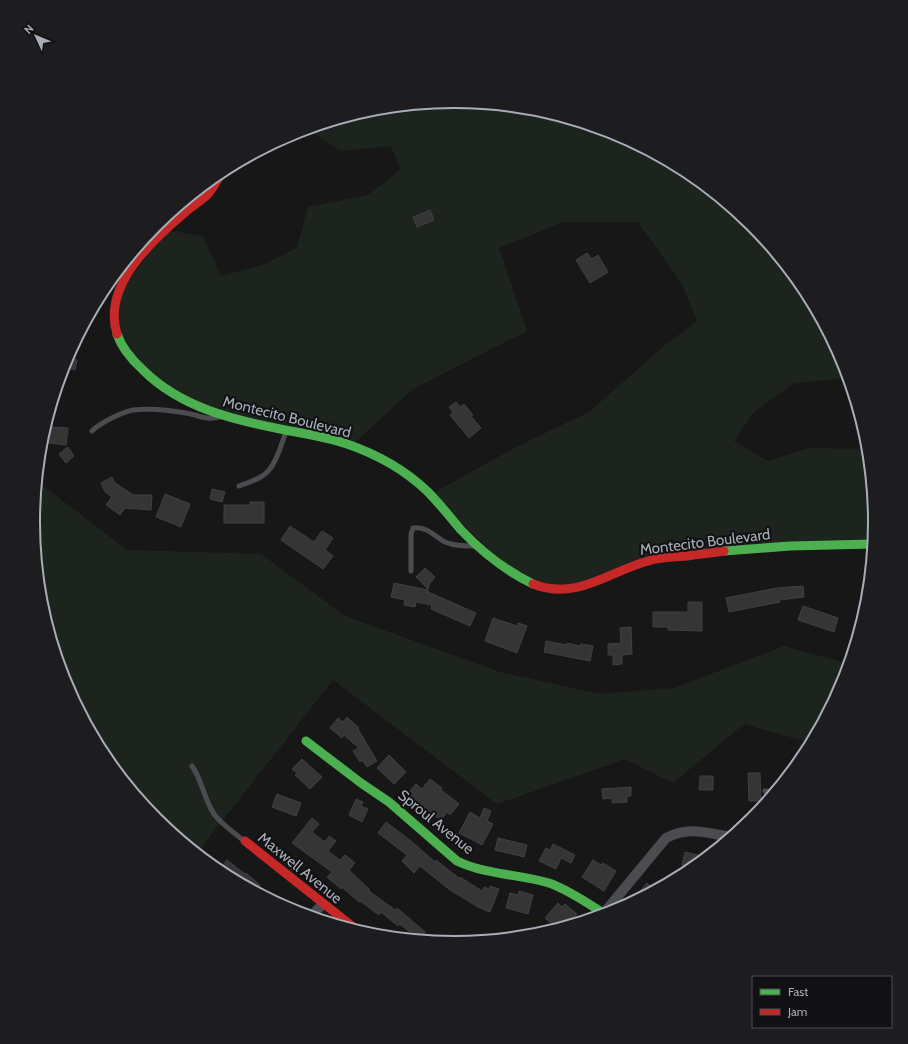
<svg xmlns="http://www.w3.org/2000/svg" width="908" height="1044" viewBox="0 0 908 1044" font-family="Cabin,sans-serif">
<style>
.green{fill:#1d241e}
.building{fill:#353536;stroke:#3f4043}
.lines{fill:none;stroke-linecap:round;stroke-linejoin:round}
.lane{stroke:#4b4c50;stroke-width:5}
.street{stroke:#4b4c50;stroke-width:10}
.fast{stroke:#4caf50;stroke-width:9}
.jam{stroke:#c62828;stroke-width:9}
.labels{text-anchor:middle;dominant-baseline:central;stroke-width:4;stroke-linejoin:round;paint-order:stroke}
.street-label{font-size:15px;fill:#a8adb8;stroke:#111113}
.rim{fill:none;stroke:#a8adb8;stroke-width:2}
</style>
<rect width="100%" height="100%" fill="#171717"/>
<g class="green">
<path d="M454,101L536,109L615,133L688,172L752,224L804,288L843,361L848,377L831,380L794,383L753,413L734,441L768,461L809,448L868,449L875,522L873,544L645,562L570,590L519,576L430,495L516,447L589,412L665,345L697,321L682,284L638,222H564L499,248L527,331L413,389L351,446L179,397L122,348L116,298L165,230L203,236L221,276L263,265L297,248L308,207L368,195L400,170L391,146L340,151L308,129L372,109Z"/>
<path d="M37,481L127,550L261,554L345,616L500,672L600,694L674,688L784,646L849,664L843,683L811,743L744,724L673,783L625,759L497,804L333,680L197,853L156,820L104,756L65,683L41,604L33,522Z"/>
</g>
<g class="building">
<path d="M430,210L434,220L417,227L413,217Z"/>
<path d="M587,253L592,259L598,255L608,272L590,283L576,260Z"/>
<path d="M72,348L73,359L77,360L75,370L63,367Z"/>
<path d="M456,402L460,407L464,404L473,415L471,416L481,428L469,438L450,415L453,413L449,407Z"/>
<path d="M50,427L68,428L66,445L49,443Z"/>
<path d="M68,447L74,456L66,463L59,454Z"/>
<path d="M112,477L114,482L133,495H152L151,510L125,508L120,515L106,505L112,497L105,492L101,483Z"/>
<path d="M212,489L225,492L222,502L210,499Z"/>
<path d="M165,494L190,504L181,527L156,517Z"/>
<path d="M250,502H264V523H224V505H250Z"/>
<path d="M290,526L314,542L322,531L333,538L325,550L333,556L323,569L281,540Z"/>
<path d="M425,568L435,577L430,583L428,589L416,577Z"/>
<path d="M394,583L428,590V592L476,613L470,626L431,609L432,605L416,602L415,607L404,605L405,600L391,597Z"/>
<path d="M803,586L804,597L779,600L780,602L729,612L726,598L777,588Z"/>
<path d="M688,602H702V631L668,630V627H653V612H688Z"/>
<path d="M803,606L838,618L834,632L798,620Z"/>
<path d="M493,618L517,626L518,623L527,626L517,653L485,641Z"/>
<path d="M631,627L632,654L622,655V664L613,665V655H608V644L621,643L620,628Z"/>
<path d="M546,641L567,645V643L580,646L581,644L593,646L590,661L544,652Z"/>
<path d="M347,717L359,728L358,729L377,761L367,767L362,760L360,762L353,751L359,748L344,735L342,738L330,728L338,718L343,722Z"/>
<path d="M389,755L406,772L394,784L377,768Z"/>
<path d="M302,759L322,777L310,789L295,775L297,773L292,769Z"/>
<path d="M748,773H760L761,801H749Z"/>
<path d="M700,776H713V790H699Z"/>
<path d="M430,779L442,788L441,790L459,804L450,815L447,812L441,820L410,798L413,793L410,791L416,784L422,789Z"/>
<path d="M631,787V796H627V802L612,803V798L603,799L602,789Z"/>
<path d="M277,794L301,803L296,816L272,807Z"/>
<path d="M356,799L363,802L361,806L368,809L362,822L349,815Z"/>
<path d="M484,808L491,811L487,821L493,824L482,845L459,833L470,812L480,818Z"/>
<path d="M312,818L319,824L312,832L325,842L329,836L336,841L328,851L340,860L345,855L355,863L349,870L370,890L369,891L395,910L397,908L425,932L419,940L400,924L398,926L381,912L379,915L360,901L359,902L342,887L341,889L327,877L332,872L292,843Z"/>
<path d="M386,822L411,841L435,862L436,860L460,879V877L482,891L484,887L489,889L490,886L499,889L490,912L478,907L450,890L420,866L414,873L402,861L407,855L378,833Z"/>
<path d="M498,838L527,845L524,857L495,850Z"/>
<path d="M553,844L575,855L571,863L561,858L556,869L539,861L546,848L550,850Z"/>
<path d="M685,852L706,857L693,868L682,865Z"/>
<path d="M227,860L245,874L246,873L260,885L255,890L218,871Z"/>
<path d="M593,860L601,865L603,863L616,871L604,891L582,877Z"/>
<path d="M647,883L654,890L631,902Z"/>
<path d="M519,891L533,895L528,914L506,908L510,893L518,895Z"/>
<path d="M558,903L562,907L565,904L577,914L567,925L544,932L552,924L545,918Z"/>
</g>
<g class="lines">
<g class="lane">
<path d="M92,431C100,423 122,412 133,410C150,408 170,410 186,413C198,415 208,421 220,417"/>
<path d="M239,486C249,482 262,479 269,470C278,460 281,444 286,432"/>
<path d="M411,571V534L413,528C427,526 434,536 445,542C454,546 464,546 474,546"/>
<path d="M192,766C202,780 204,799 214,814C222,825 234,832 244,841"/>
<path d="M765,791L775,792"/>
</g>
<g class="street">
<path d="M604,913L666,838C689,826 707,833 731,837"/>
<path d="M311,916L323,904"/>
</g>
<g class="fast">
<path d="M117,334C122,349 132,360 143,370C181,408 234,420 285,430C306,434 327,437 347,444C376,454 405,470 427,491C439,503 450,517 461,530C482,552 506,571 533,584"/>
<path d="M724,551L790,546L873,544"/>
<path d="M306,741L361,783L389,802L457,861C486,875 519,874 549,883C569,890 587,903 605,914"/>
</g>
<g class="jam">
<path d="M117,334C102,287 150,242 182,215C190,207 200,202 208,194C214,187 218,178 223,171"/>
<path d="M533,584C576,601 608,572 648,561C660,557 674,557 687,556C699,554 712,553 724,551"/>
<path d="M245,841L357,930"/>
</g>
</g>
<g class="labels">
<g class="street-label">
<text transform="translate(287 417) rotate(14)">Montecito Boulevard</text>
<text transform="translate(705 542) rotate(-7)">Montecito Boulevard</text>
<text transform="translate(436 822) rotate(39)">Sproul Avenue</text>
<text transform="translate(300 868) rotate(39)">Maxwell Avenue</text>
</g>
</g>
<path d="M0 0H908V1044H0ZM40 522a414 414 0 1 1 828 0a414 414 0 1 1-828 0Z" fill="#1d1d20" fill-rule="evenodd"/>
<path class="rim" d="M40 522a414 414 0 1 1 828 0a414 414 0 1 1-828 0Z"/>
<rect x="752" y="976" width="140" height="52" fill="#111113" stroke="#4d4f55"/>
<rect x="760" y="989" width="20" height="6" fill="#4caf50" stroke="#4d4f55"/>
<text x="788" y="996" font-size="12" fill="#a8adb8">Fast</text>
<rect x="760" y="1009" width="20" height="6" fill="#c62828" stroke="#4d4f55"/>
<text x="788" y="1016" font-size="12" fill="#a8adb8">Jam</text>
<g transform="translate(36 36) rotate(314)" stroke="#111113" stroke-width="3" paint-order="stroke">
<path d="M0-3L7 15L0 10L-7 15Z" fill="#a8adb8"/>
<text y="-6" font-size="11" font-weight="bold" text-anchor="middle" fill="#a8adb8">N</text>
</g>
</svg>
